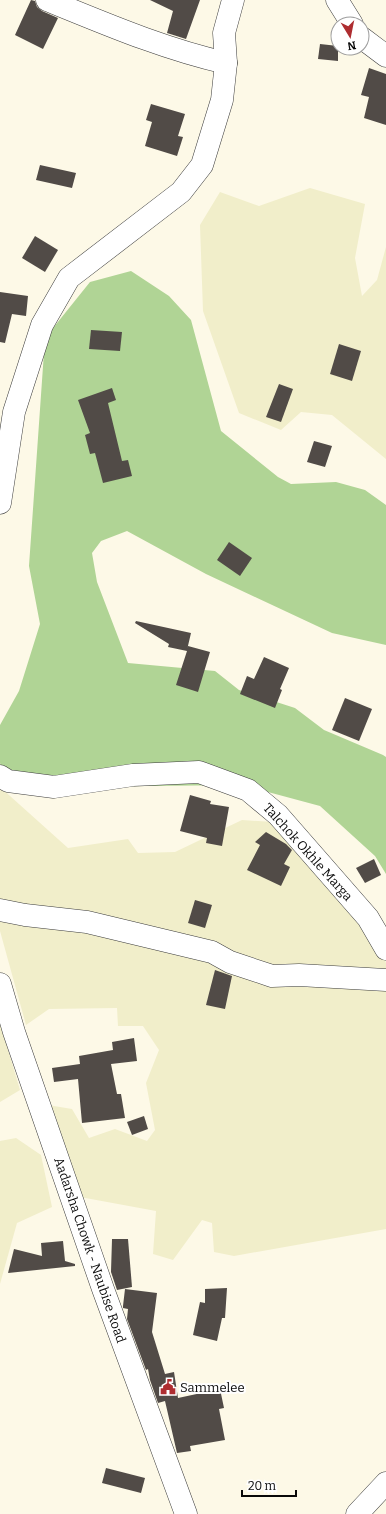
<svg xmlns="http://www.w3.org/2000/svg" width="386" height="1514" viewBox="0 0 386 1514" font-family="Bitter,serif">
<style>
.farmland{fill:#f1eeca}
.forest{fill:#b0d495}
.building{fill:#514b47}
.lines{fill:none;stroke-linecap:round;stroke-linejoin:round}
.minor-casing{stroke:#3c3c3c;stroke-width:23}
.minor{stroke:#fff;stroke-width:22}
.labels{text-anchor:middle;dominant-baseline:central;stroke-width:4;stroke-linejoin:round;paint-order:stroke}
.street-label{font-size:13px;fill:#090909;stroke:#fff}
.poi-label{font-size:13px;fill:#090909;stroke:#fff;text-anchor:start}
</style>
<rect width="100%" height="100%" fill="#fdf9e7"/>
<g class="farmland">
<path d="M310,188L365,204L355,258L362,296L377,280L386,247V459L332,415L301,412L281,430L239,413L203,311L200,225L220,192L259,206Z"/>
<path d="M0,787L68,848L128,839L138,853L175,852L242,820L273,822L371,931L386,963V1229L234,1256L214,1252L212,1223L202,1220L173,1260L153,1254L156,1211L80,1197L48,1105L72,1109L89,1138L115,1129L147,1141L155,1130L146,1083L159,1050L143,1026H118L117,1008L49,1009L26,1025L0,931Z"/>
<path d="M0,1023L20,1090L0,1102Z"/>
<path d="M16,1138L41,1155L52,1207L17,1223L0,1284V1141Z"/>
</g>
<path class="forest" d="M131,271L169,296L191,320L221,431L278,477L291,484L336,482L365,490L386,505V645L332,633L206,574L127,531L101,541L92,553L97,582L128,663L215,671L239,690L295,708L324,730L383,755L386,757V874L375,856L320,806L242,785L54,787L2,769L0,763V725L19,691L40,624L29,566L45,338L90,282Z"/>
<g class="building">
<path d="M31,0L35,1L37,7L42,11L58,18L43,49L15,35Z"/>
<path d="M150,0H200L186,39L167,33L173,11Z"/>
<path d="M320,44L338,46V61L318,59Z"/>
<path d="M369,68L386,74V125L364,118L369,97L361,95Z"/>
<path d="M151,104L185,114L178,136L183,137L177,156L145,146L152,122L146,120Z"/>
<path d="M40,165L76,173L72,188L36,180Z"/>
<path d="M35,236L58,250L45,272L22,258Z"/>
<path d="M0,292L28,296L26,316L12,314L5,343L0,342Z"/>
<path d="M91,330L122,332L120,351L89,349Z"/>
<path d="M339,344L361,351L352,381L330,374Z"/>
<path d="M279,384L293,389L281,422L266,417Z"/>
<path d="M112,388L116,400L108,403L122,461L128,460L132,476L103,483L95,453L90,454L85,435L90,433L78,400Z"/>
<path d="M314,441L332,446L325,467L307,462Z"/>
<path d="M229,542L252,558L240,576L217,560Z"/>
<path d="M136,621L191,633L187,650L188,646L210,652L198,692L176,685L187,651L168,647L169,644L135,623Z"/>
<path d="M264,657L289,668L280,689L282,690L275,708L240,694L247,676L254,679Z"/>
<path d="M345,698L372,709L359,741L332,730Z"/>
<path d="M190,795L211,801L210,804L229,807L222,846L206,843L207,838L180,831Z"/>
<path d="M266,832L286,844L292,850L284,864L290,867L281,886L247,870L260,845L255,842Z"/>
<path d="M374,859L381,875L365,883L356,868Z"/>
<path d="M195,900L212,905L205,928L188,923Z"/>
<path d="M215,970L232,976L225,1009L206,1005Z"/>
<path d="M134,1038L137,1061L111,1064L117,1094H121L125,1118L82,1123L78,1079L54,1082L52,1068L80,1064L79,1056L113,1050L112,1042Z"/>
<path d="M144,1116L148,1129L132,1135L127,1122Z"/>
<path d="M112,1239H128L132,1287L117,1290L111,1272Z"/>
<path d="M63,1241L65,1261L75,1264V1266L8,1273L14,1249L42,1256L41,1243Z"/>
<path d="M227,1288L225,1318H222L217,1341L193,1335L200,1302L205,1303V1289Z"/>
<path d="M125,1289L157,1293L152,1332L165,1374L174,1372L178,1398L220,1389L224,1408L219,1409L225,1440L190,1446L191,1451L177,1453L165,1401L158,1403L150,1380L148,1369L146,1370L127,1319L128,1309L123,1308V1306Z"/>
<path d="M106,1468L145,1478L141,1493L102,1483Z"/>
</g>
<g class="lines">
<defs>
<g id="minor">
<path d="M47,0C106,24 164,49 226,63"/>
<path d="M337,0L352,24"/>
<path d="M362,38L386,56"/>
<path d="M0,503L14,412L42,325L69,278L181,192L202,165L222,100L226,63L224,33L233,0"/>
<path d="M0,776L8,781L54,787L133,775L199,772L248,790L278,815L368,918L386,949"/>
<path d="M0,910L25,915L87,922L212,952L230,962L272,976L299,975L386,980"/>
<path d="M0,984L14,1032L103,1289L186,1514"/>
<path d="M357,1514L386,1483"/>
</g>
</defs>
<use href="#minor" class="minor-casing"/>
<use href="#minor" class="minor"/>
</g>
<defs>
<symbol id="civic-bare" viewBox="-9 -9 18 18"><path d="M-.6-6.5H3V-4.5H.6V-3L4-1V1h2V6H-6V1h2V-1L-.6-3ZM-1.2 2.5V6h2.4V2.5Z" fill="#ae2d30" stroke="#fff" stroke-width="2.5" paint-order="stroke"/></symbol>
</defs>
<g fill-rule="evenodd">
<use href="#civic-bare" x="157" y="1376" width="22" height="22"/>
</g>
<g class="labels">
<g class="street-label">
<text transform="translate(308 852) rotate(48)">Talchok Okhle Marga</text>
<text transform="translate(90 1250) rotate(71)">Aadarsha Chowk - Naubise Road</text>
</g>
<g class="poi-label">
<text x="180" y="1387">Sammelee</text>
</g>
</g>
<g transform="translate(350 36) rotate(170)"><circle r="19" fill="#ffffff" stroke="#9d9d9d"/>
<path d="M0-3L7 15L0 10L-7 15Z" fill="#ae2d30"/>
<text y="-6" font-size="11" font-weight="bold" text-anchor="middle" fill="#090909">N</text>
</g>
<path d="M242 1490v6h54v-6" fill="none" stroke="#090909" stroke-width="2"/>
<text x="248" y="1490" font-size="12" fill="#090909" stroke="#ffffff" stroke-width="3" paint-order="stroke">20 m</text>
</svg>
